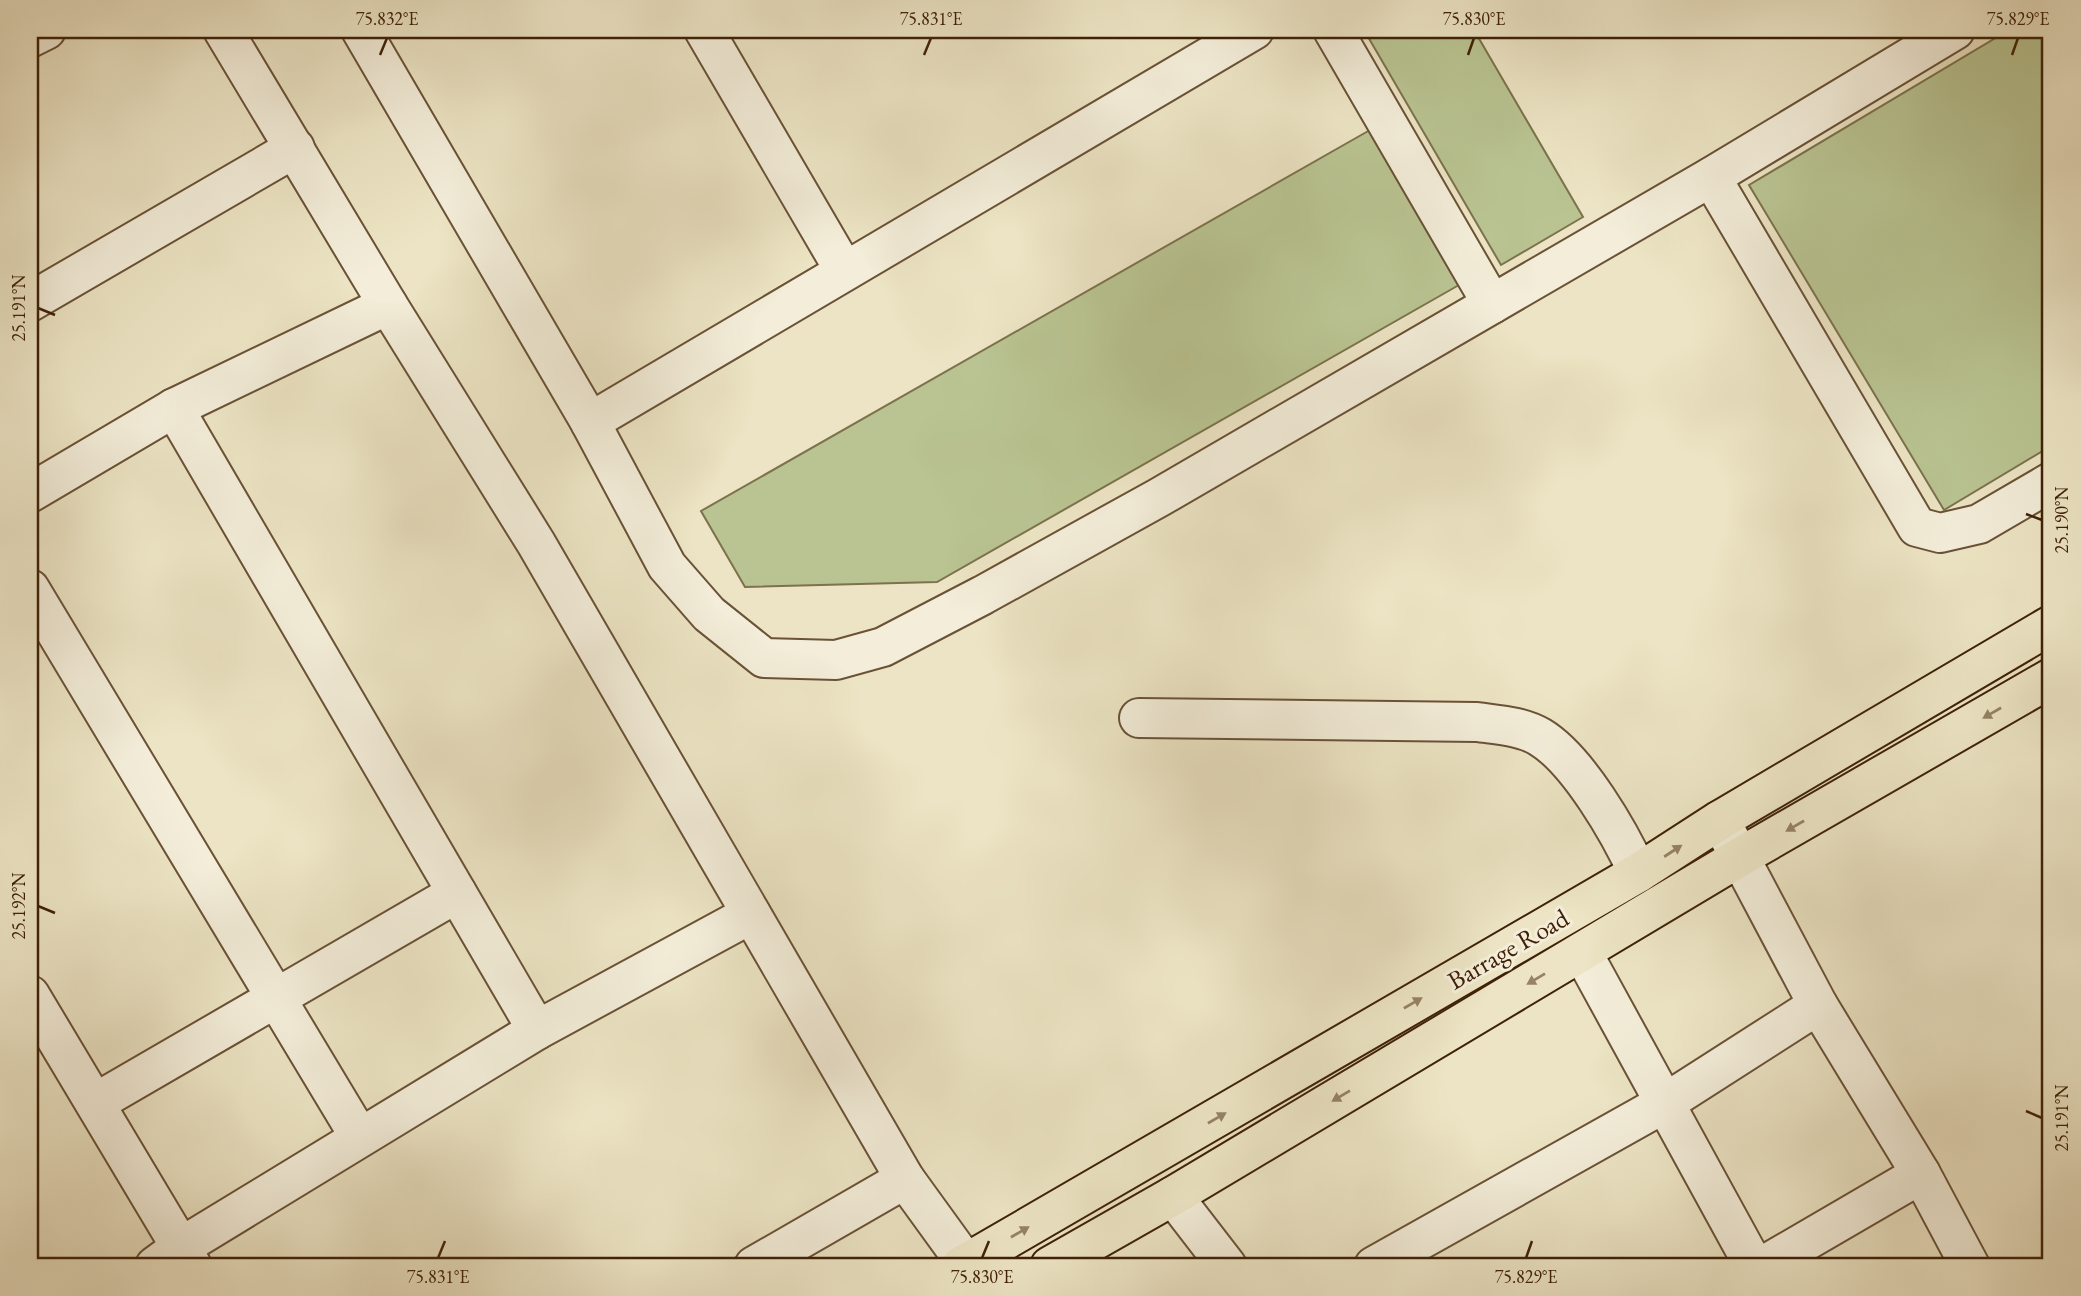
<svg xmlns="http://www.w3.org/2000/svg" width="2081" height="1296" viewBox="0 0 2081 1296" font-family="'EB Garamond',serif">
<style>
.park{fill:#b9c492;stroke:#7c724c;stroke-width:2}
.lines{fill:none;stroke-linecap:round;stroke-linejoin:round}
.street-casing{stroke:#6a5236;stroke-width:42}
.primary-casing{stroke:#3f2107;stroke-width:42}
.street{stroke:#f3edd9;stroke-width:38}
.primary{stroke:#ece4c4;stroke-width:38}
.oneway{fill:#968266}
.ticks{fill:none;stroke:#3f2107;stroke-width:2.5}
.labels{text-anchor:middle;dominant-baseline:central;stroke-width:6;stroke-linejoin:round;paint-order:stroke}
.street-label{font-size:26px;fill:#3f2107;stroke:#f3edd9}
.neatline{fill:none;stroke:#3f2107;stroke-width:2.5}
.ticks-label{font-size:18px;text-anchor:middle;fill:#3f2107}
</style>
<rect width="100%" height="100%" fill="#ece4c4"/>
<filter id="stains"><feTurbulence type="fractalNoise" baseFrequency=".00286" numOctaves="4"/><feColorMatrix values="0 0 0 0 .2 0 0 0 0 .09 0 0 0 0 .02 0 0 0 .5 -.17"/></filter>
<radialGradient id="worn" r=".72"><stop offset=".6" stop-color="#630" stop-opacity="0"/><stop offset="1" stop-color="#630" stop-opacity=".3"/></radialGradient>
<g class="park">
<path d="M1364,30H1474L1583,217L1501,265Z"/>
<path d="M2009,30H2051V446L1944,510L1749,185Z"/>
<path d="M1370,130L1459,285L937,582L745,587L701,511Z"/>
</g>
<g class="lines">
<defs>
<g id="street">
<path d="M223,30L388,305L536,543L905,1179L968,1266"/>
<path d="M361,30L590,422L667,566L709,614L764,658L836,660L883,647L983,595L1158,498L1711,177L1955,30"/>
<path d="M704,30L844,270"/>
<path d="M1333,30L1492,304"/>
<path d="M30,38L46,30"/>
<path d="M1711,177L1917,527L1940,533L1979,524L2051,482"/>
<path d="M30,302L295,148"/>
<path d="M174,408L537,1030"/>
<path d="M590,422L1254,30"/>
<path d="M30,493L174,408L388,305"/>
<path d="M30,589L359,1136"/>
<path d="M1139,718L1477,722C1498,725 1522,726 1540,737C1578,760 1620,833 1638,873"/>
<path d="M1720,820L1818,1005L1921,1174L1970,1266"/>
<path d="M1582,952L1754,1266"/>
<path d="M30,995L192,1266"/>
<path d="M95,1103L457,893"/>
<path d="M1173,1196L1227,1266"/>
<path d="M155,1266L181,1247L537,1030L751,914"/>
<path d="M754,1266L905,1179"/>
<path d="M1374,1266L1665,1103L1818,1005"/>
<path d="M1763,1266L1921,1174"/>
</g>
<g id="primary">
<path d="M961,1266L1638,873L1720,820L2051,625"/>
<path d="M1050,1266L1173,1196L1740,857L2051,678"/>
</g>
</defs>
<use href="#street" class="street-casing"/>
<use href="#primary" class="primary-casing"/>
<use href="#street" class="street"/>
<use href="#primary" class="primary"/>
</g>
<defs><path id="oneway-solid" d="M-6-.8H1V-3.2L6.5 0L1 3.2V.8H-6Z" transform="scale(1.75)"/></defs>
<g class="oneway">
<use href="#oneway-solid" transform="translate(1992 713) rotate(150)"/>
<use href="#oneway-solid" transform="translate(1795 826) rotate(150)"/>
<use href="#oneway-solid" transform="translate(1673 851) rotate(-33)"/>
<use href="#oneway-solid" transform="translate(1536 979) rotate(149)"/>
<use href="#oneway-solid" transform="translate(1413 1003) rotate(-30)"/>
<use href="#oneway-solid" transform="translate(1341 1096) rotate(149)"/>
<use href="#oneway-solid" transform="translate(1217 1118) rotate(-30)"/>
<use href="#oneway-solid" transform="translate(1020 1232) rotate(-30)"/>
</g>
<path class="ticks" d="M380,55L387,38M924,55L931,38M1468,55L1474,38M2012,55L2018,38M38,308L55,315M2026,514L2042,520M38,906L55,913M2026,1111L2042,1118M438,1258L445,1241M982,1258L989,1241M1526,1258L1532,1241"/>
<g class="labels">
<g class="street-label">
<text transform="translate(1508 949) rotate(-30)">Barrage Road</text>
</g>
</g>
<rect width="2081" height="1296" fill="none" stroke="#ece4c4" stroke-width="77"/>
<rect x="38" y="38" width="2004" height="1220" class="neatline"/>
<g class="ticks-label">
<text x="387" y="25">75.832°E</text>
<text x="931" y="25">75.831°E</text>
<text x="1474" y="25">75.830°E</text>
<text x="2018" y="25">75.829°E</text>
<text transform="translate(19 308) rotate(-90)" y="6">25.191°N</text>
<text transform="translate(2062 520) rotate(-90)" y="6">25.190°N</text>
<text transform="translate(19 906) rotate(-90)" y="6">25.192°N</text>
<text transform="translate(2062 1118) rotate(-90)" y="6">25.191°N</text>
<text x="438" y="1283">75.831°E</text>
<text x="982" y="1283">75.830°E</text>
<text x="1526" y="1283">75.829°E</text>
</g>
<rect width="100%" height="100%" filter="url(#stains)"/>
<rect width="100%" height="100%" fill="url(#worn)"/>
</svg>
